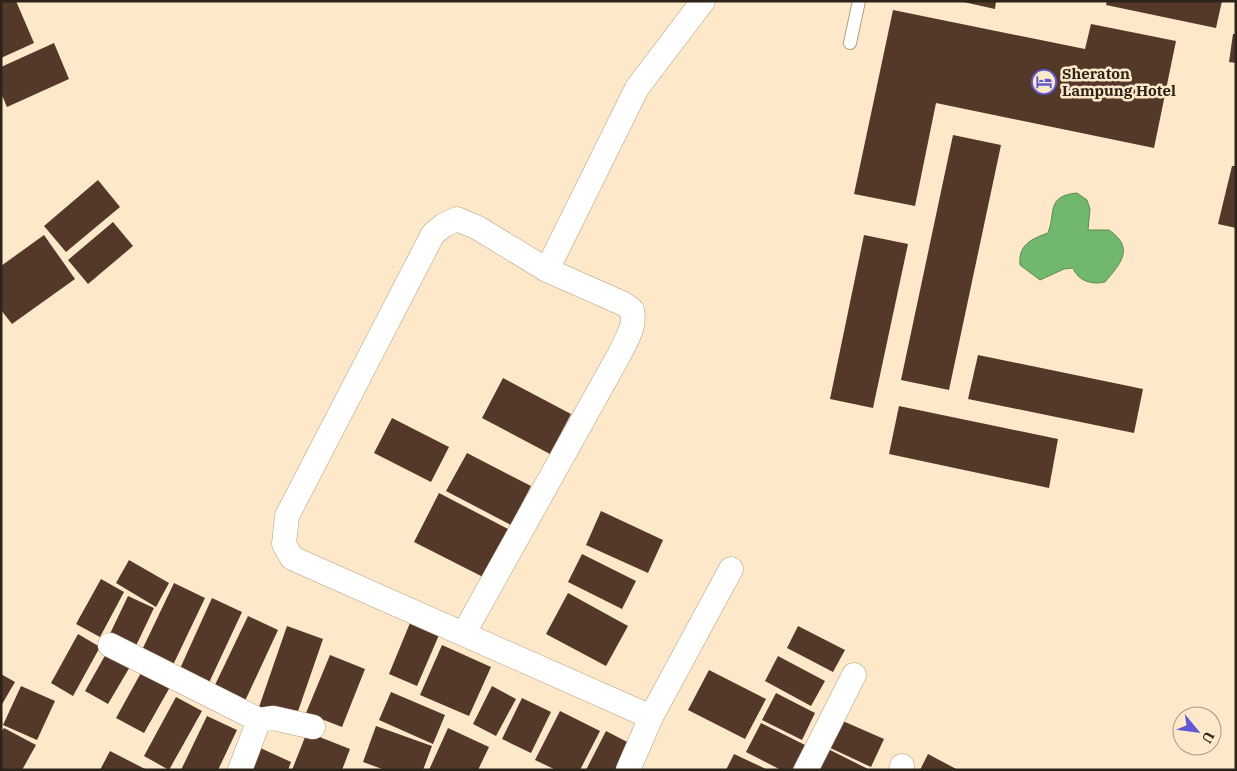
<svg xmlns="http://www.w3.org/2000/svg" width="1237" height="771" viewBox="0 0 1237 771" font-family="'IBM Plex Serif',serif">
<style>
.water{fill:#71b76c;stroke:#5c8b53}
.building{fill:#543829}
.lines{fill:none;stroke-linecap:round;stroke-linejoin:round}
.lane-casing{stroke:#b19e80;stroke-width:14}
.street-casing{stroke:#b19e80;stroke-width:25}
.lane{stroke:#fff;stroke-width:12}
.street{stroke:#fff;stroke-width:24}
.labels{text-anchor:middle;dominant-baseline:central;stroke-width:5;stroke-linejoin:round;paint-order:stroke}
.poi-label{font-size:15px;font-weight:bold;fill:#2c2418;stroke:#fde9c9;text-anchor:start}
</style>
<rect width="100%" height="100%" fill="#fde9c9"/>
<path class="water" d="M1077,193L1087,200L1090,209L1088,230H1109C1135,248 1121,263 1105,282C1092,285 1078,281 1073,268L1064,269L1040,280L1020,265C1018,245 1031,239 1048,233C1056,212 1046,196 1077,193Z"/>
<g class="building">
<path d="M1,1H16L34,43L1,58Z"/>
<path d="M959,1H996L995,9Z"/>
<path d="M1107,1H1222L1216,28L1106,5Z"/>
<path d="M893,10L1085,49L1091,24L1176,41L1154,148L936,103L915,206L854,194Z"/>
<path d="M1233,34H1236V63L1229,62Z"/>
<path d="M54,43L69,79L7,107L1,93V67Z"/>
<path d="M953,135L1001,145L949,390L901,380Z"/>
<path d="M1232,166H1236V228L1218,224Z"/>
<path d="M98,180L120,207L66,252L44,226Z"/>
<path d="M113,222L133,246L88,284L68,260Z"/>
<path d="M44,235L75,279L12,324L1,310V266Z"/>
<path d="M864,235L908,244L873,408L830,399Z"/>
<path d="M978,355L1143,389L1134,433L968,399Z"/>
<path d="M503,378L571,414L550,454L482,418Z"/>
<path d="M899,406L1058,439L1049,488L889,454Z"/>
<path d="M392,418L449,447L431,482L374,453Z"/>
<path d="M467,453L531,486L511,525L446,491Z"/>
<path d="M439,493L510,530L485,578L414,542Z"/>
<path d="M601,511L663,540L648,573L586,545Z"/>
<path d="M582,554L636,581L622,609L568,582Z"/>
<path d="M129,560L169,583L156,607L116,583Z"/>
<path d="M101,579L124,592L100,637L76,624Z"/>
<path d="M174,583L205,598L173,665L142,650Z"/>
<path d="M568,593L628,626L606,666L546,634Z"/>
<path d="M128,596L154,608L133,652L107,640Z"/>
<path d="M212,598L242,612L207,687L178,673Z"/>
<path d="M248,616L278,630L245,701L214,687Z"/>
<path d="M410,623L439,635L417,686L389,674Z"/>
<path d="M287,626L323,639L295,720L259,707Z"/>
<path d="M798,626L845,650L833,672L787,648Z"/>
<path d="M78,634L100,647L73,696L51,683Z"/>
<path d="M442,645L491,667L469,716L420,695Z"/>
<path d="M107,652L131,665L108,704L85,691Z"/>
<path d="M330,655L365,669L342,727L306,713Z"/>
<path d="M778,656L825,681L811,706L765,681Z"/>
<path d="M709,670L766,699L745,739L688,710Z"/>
<path d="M142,671L170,687L144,733L116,718Z"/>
<path d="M1,674L15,682L1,706Z"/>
<path d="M21,686L55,701L37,740L3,725Z"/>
<path d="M492,686L516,699L496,736L473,724Z"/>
<path d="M391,692L445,715L433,744L379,720Z"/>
<path d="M776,693L815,713L802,740L762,720Z"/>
<path d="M176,697L202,711L169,770L144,756Z"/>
<path d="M522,698L551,712L531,753L502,739Z"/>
<path d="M560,711L600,731L580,770H556L535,760Z"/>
<path d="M207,716L237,730L218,770H181Z"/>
<path d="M836,718L884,739L871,767L824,745Z"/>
<path d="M761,723L805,745L792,770H781L746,752Z"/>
<path d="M376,726L432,746L423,770H385L363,762Z"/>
<path d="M4,728L36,745L22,770H1V732Z"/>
<path d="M448,728L489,747L478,770H429Z"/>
<path d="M606,731L635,746L624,770H586Z"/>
<path d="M307,732L350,749L342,770H292Z"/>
<path d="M256,746L291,762L288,770H246Z"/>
<path d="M826,748L870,770H815Z"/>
<path d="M110,751L147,770H100Z"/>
<path d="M734,754L768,770H726Z"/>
<path d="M928,754L958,770H920Z"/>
</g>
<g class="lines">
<defs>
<path id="lane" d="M850,43L859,1"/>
<g id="street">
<path d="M547,270L637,88L703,1"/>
<path d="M464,633L619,355C626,340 636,327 632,310L624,304L547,270L478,228L457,219L444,225L433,234L287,516L284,544L292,558L651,717"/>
<path d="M110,645L259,720L273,718L313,727"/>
<path d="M240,770L259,720"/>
<path d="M628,770L651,717L731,569"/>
<path d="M806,770L854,675"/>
<path d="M901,770L902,766"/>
</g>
</defs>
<use href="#lane" class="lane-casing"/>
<use href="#street" class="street-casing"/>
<use href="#lane" class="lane"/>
<use href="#street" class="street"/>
</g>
<defs>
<symbol id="hotel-ring" viewBox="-11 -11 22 22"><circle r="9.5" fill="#fde9c9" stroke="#5e59d2" stroke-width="1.5"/><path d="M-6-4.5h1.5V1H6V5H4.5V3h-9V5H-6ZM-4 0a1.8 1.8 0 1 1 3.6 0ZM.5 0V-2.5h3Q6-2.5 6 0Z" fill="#5e59d2"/></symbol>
</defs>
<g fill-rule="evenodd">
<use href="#hotel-ring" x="1030" y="68" width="28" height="28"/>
</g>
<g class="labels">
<g class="poi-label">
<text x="1062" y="73">Sheraton<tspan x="1062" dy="17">Lampung Hotel</tspan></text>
</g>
</g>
<rect width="1237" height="771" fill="none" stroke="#2c2418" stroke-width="5"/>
<g transform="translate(1197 731) rotate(119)"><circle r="24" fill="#fde9c9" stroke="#a99a82"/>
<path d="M0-4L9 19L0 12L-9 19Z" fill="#5e59d2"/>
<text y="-8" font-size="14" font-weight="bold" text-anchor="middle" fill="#2c2418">U</text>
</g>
</svg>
